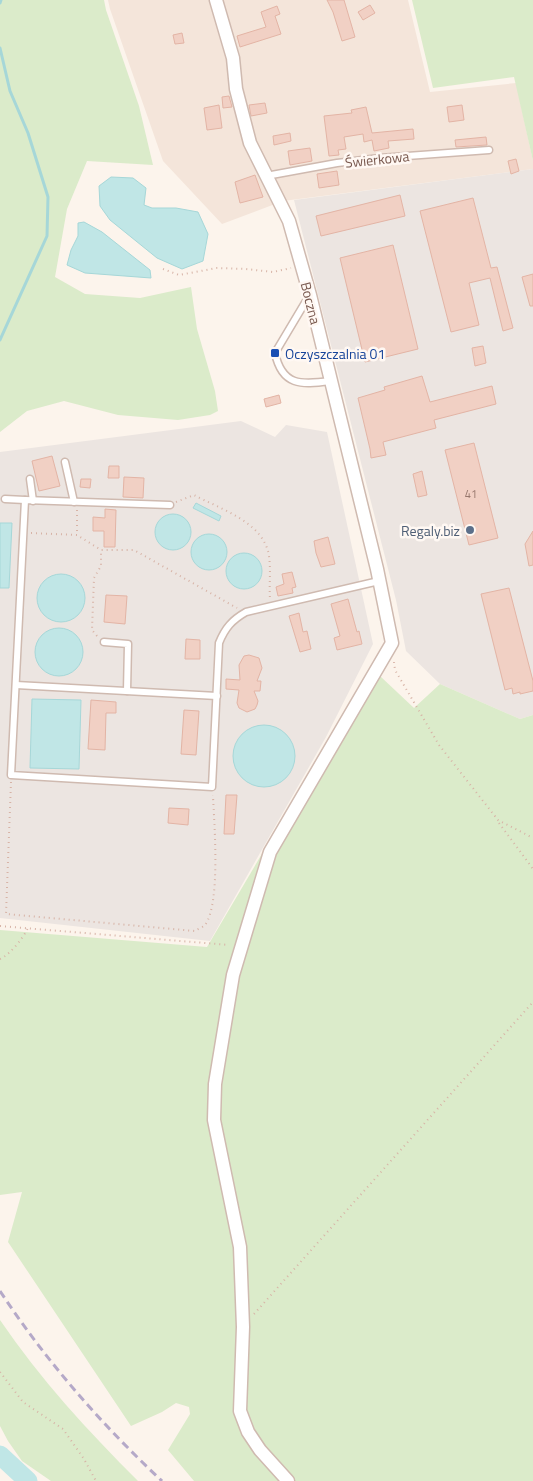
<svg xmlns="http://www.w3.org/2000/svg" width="533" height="1481" viewBox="0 0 533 1481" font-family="'Titillium Web',sans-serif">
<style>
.residential{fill:#f4e5da}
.industrial{fill:#ece5e1}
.green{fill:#dbebca}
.water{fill:#c0e6e6;stroke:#a6d7d8}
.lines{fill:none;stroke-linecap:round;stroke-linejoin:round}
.stream{stroke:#a6d7d8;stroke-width:3}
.river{stroke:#c0e6e6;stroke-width:19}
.building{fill:#f1d0c4;stroke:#e3b4a5}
.service-casing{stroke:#cfbab0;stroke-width:9}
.minor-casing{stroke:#cfbab0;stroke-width:15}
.path{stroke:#d7b3a6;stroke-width:2;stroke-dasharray:1 4;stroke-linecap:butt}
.service{stroke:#fff;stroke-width:6}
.minor{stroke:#fff;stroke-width:12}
.rail{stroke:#b5a9c8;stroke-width:3;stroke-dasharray:8 5;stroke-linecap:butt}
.transit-dot{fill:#1a4fb4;stroke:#fff8f3;stroke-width:2}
.service-dot{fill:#5c6f8a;stroke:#fff8f3;stroke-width:2}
.labels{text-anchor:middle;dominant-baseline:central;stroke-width:5;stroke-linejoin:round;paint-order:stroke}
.number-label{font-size:11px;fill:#96766c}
.street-label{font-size:14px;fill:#78584e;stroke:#fff8f3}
.transit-label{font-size:14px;fill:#164399;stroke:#fff8f3;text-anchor:start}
.service-label{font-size:14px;fill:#4e5e75;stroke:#fff8f3;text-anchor:end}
</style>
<rect width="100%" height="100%" fill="#fcf4ec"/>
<path class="residential" d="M108,0H408L430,92L516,83L533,161V169L283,201L222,224L163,161L110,9Z"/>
<g class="industrial">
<path d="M533,169V715L520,719L440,684L406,651L396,600L294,200Z"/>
<path d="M241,421L275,437L286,425L327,432L373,644L326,737L210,941L0,918V452Z"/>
</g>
<g class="green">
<path d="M0,0H104L106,10L139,106L153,165L87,161L67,209L55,277L85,294L140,298L191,287L197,329L215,391L218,411L210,415L178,420L118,415L64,401L27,411L0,432Z"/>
<path d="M412,0H533V161L514,77L433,88Z"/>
<path d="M380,676L414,708L440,684L520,719L533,715V1481H194L168,1450L190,1414L189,1407L176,1403L162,1412L131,1426L8,1242L22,1192L0,1195V930L207,947L263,852L275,853Z"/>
<path d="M0,1320C40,1379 88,1431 138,1481H51L22,1461L8,1441L0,1426Z"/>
</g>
<g class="water">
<path d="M111,177L133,178L146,188L144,205L152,208H176L198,212L208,234L203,261L182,269L157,258L110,220L100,206L99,186Z"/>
<path d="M84,222L102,232L150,270L151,278L85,273L67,265L71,250L78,236V223Z"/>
<path d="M196,503L221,516L219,521L193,508Z"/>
<circle cx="173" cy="532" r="18"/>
<path d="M0,523H12L9,588H0Z"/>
<circle cx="209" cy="552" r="18"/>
<circle cx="244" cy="571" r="18"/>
<circle cx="61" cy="598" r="24"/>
<circle cx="59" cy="652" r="24"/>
<path d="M32,699L81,700L79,769L30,768Z"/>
<circle cx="264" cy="756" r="31"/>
</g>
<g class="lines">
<g class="stream">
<path d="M0,3L1,0"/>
<path d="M0,48L10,91L28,133L48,197L47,236L0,340"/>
</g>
<path class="river" d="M0,1455L28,1481"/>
</g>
<g class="building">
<path d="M327,0H344L355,37L342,41L333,12Z"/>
<path d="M370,5L375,13L363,20L358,12Z"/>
<path d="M277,6L280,14L275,16L281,34L240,47L237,36L266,27L261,12Z"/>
<path d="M182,33L184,43L175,44L173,35Z"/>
<path d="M229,96L232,107L223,108L222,97Z"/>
<path d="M265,103L267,113L251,116L249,105Z"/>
<path d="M219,105L222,128L207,130L204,108Z"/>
<path d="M462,105L464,120L449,122L447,107Z"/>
<path d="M366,107L372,133L413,129L414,139L388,141L389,148L374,151L372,140L364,142L363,134L344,137L346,149L338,150L339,155L329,156L324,116L352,113L351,110Z"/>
<path d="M290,133L291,141L274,145L273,136Z"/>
<path d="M486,137L487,145L456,147L455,140Z"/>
<path d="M310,148L312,161L290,165L288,151Z"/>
<path d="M516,159L519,171L511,174L508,161Z"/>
<path d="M337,171L339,185L319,188L317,174Z"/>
<path d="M255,175L263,197L240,203L235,182Z"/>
<path d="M400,195L405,216L321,236L316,216Z"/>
<path d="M473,198L491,268L497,267L513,328L503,331L490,278L469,283L479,325L451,332L420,211Z"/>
<path d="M393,245L418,349L365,362L340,258Z"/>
<path d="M533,274V306H530L522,277Z"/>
<path d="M483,346L486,363L475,366L472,348Z"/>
<path d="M422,376L430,402L492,386L496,404L434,420L436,428L383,442L386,455L371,458L370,449L358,398L385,390L384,387Z"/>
<path d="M279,395L281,403L266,407L264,399Z"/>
<path d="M474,443L498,538L469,545L445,450Z"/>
<path d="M52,456L60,486L39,491L32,461Z"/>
<path d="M109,466H119V478H108Z"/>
<path d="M422,471L427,495L418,497L413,474Z"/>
<path d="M124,477L144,478L143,498L123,497Z"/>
<path d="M81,479H91L90,488L80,487Z"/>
<path d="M105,509L116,510L115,547H104V531H93V517L105,518Z"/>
<path d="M533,531V565L529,566L525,544Z"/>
<path d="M328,537L335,564L321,567L316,553L314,541Z"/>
<path d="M292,572L296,587L292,588L293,593L278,596L276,587L284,584L282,574Z"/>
<path d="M509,588L533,681V691L520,694V692L513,694L512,688L505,690L481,594Z"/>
<path d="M106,595L127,596L125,624L104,622Z"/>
<path d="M348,599L357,632L359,631L362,644L337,650L334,638L340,636L331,604Z"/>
<path d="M299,613L303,632L307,631L311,649L300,652L289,616Z"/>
<path d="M186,639L200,640V659H185Z"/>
<path d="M249,655L259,658L262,668L257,681H261L260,691H254L258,701L257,705L255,709L247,712L239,708L237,703L239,690L226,689V679L240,680L239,665L244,656Z"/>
<path d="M91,700L116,702V713H106L105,750L88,749Z"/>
<path d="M184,710L199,711L196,755L181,754Z"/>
<path d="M226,795H237L234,834H224Z"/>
<path d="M169,808L189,809L188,825L168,823Z"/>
</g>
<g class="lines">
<defs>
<g id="service">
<path d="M266,176L337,163L380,158L489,150"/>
<path d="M309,296L275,353C282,386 301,385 330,381"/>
<path d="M65,462L74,502"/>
<path d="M30,479L33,501"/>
<path d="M5,499L25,500"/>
<path d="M170,505L25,500L11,775L212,787L219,643C225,628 232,620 246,612L379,581"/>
<path d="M104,642L128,644L127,691"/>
<path d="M16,685L217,696"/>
</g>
<path id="minor" d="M216,0L233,58L236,89L250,143L289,221L310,295L377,569L392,643L270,852L233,975L215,1084L214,1120L240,1247L243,1327L240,1411L248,1432L260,1450L288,1481"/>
</defs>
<use href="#service" class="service-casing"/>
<use href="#minor" class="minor-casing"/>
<g class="path">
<path d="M163,269L179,275L217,268L246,269L273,272L291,268"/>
<path d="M176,502L194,495C220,509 264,522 269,556C271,570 269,585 270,599"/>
<path d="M77,510V535"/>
<path d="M31,533L77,535L101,550H134L237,608"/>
<path d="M97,636L92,630L94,578L101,566V550"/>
<path d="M394,662L395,670L439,745L498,820L533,838"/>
<path d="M11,782L6,914L195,931C198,929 203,927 205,925C221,903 214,823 213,795"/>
<path d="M499,823L533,869"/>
<path d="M0,926L229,945"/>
<path d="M0,959C11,954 23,938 28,928"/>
<path d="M254,1314L533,1002"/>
<path d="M0,1372L23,1402L63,1429L84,1459L96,1481"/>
</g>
<use href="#service" class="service"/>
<use href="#minor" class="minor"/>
<path class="rail" d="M0,1291C46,1361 101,1424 162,1481"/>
</g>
<rect class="transit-dot" x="270" y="348" width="10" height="10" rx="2.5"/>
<circle class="service-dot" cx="470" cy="530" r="5"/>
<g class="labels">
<g class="number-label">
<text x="471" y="494">41</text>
</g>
<g class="street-label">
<text transform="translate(377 159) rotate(-6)">Świerkowa</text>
<text transform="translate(311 303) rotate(76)">Boczna</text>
</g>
<g class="transit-label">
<text x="285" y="353">Oczyszczalnia 01</text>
</g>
<g class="service-label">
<text x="460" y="530">Regaly.biz</text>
</g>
</g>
</svg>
